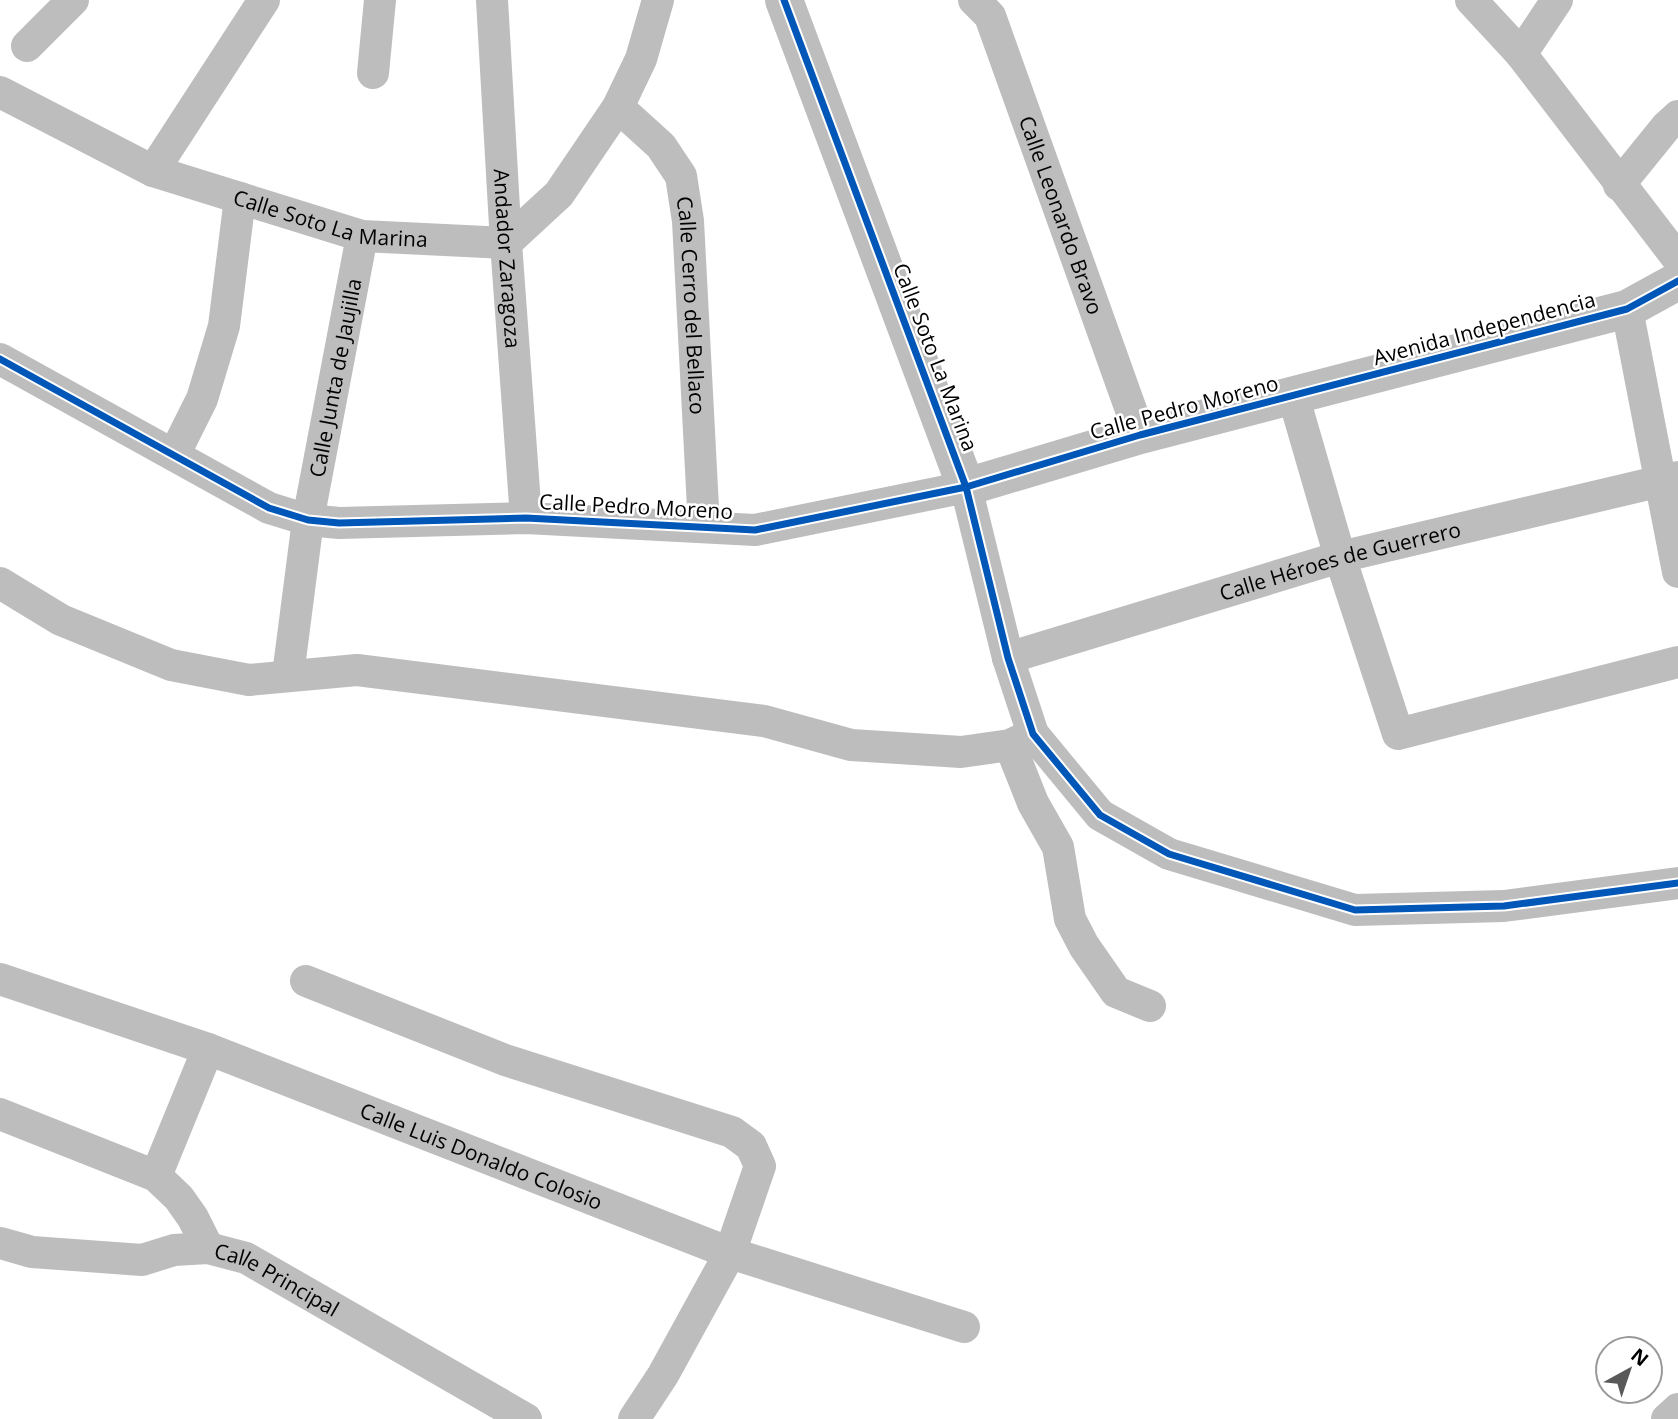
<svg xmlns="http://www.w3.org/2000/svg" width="1678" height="1419" viewBox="0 0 1678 1419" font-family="'Open Sans',sans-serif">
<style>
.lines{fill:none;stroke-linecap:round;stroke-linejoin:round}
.minor{stroke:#bdbdbd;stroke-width:32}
.tertiary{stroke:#bdbdbd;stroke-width:38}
.cycleway-casing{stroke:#fff;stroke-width:11}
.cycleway{stroke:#0057b8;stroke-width:7}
.labels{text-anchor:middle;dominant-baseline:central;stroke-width:5;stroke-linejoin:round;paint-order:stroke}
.street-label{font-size:21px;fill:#000;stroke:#fff}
</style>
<rect width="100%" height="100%" fill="#fff"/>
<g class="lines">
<g class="minor">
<path id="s1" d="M492,0L506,243L526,518"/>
<path id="s2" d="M974,0L990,16L1140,435"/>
<path d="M1471,0L1521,54L1678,259"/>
<path d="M27,46L73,0"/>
<path d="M1521,54L1557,0"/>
<path d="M373,73L380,0"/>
<path id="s3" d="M0,92L153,171L362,236L506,243L559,194L618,107L641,59L658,0"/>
<path id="s4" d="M618,107L661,146L681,176L688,221L704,527"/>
<path d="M153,171L264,0"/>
<path d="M1619,185L1666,127L1678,116"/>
<path d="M1627,309L1678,572"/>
<path d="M0,359L269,508L308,520L339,523L526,518L755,530L966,487L1008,658L1033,734L1100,815L1169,854L1355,910L1504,906L1678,883"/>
<path d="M1293,395L1340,557L1398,734L1678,662"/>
<path d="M174,455L202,399L224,326L240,198"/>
<path d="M0,583L61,620L171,665L249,680L357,670L764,721L851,745L961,752L1010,745L1033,734"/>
<path id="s5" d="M1008,658L1340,557L1678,477"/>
<path id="s6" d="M288,675L308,520L362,236"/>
<path d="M1010,745L1033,803L1058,847L1070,919L1084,946L1116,992L1150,1006"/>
<path id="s7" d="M0,979L208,1049L730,1253L964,1327"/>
<path d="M306,981L505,1060L732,1132L751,1146L760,1166L730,1253L663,1375L634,1419"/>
<path d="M0,1114L156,1176L179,1198L193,1218L208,1248"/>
<path d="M156,1176L208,1049"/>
<path id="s8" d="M0,1243L32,1252L142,1260L174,1250L208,1248L246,1258L526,1419"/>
<path d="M1667,1419L1678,1409"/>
</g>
<path class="tertiary" d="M784,0L966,487L1140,435L1627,309L1678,281"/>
<defs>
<g id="cycleway">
<path d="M784,0L966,487L1008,658L1033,734L1100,815L1169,854L1355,910L1504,906L1678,883"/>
<path d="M0,359L269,508L308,520L339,523L526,518L755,530L966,487L1140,435L1627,309L1678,281"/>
</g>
</defs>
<use href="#cycleway" class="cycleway-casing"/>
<use href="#cycleway" class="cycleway"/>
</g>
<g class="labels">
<g class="street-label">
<text stroke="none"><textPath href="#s2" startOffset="234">Calle Leonardo Bravo</textPath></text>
<text stroke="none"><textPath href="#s3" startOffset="357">Calle Soto La Marina</textPath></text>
<text stroke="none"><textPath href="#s1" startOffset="259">Andador Zaragoza</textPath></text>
<text stroke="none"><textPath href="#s4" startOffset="224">Calle Cerro del Bellaco</textPath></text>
<text transform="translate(1484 328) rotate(-15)">Avenida Independencia</text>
<text transform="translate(936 357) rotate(69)">Calle Soto La Marina</text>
<text stroke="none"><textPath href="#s6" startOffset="301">Calle Junta de Jaujilla</textPath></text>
<text transform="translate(1184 407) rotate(-15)">Calle Pedro Moreno</text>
<text transform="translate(636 506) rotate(3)">Calle Pedro Moreno</text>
<text stroke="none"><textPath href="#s5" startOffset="346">Calle Héroes de Guerrero</textPath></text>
<text stroke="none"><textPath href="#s7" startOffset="513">Calle Luis Donaldo Colosio</textPath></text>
<text stroke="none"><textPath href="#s8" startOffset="287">Calle Principal</textPath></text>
</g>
</g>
<g transform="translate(1629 1370) rotate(40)"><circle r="33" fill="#ffffff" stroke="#999999" stroke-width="2"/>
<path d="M0-5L12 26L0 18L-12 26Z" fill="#595959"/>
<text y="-10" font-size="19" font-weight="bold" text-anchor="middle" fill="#000000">N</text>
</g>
</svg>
